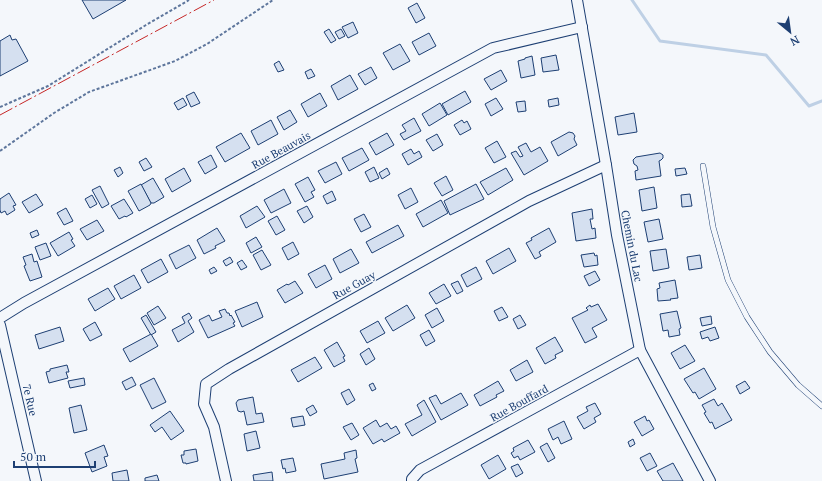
<svg xmlns="http://www.w3.org/2000/svg" width="822" height="481" viewBox="0 0 822 481" font-family="'PT Serif',serif">
<style>
.lines{fill:none;stroke-linecap:round;stroke-linejoin:round}
.stream{stroke:#bed0e5;stroke-width:3}
.building{fill:#d5e0f0;stroke:#1d3f73}
.service-casing{stroke:#1d3f73;stroke-width:6}
.minor-casing{stroke:#1d3f73;stroke-width:12}
.path{stroke:#5e769c;stroke-width:2;stroke-dasharray:3 2;stroke-linecap:butt}
.service{stroke:#f4f7fb;stroke-width:5}
.minor{stroke:#f4f7fb;stroke-width:10}
.power{stroke:#c62828;stroke-width:1;stroke-dasharray:14 3 2 3;stroke-linecap:butt}
.labels{text-anchor:middle;dominant-baseline:central;stroke-width:3;stroke-linejoin:round;paint-order:stroke}
.street-label{font-size:11px;fill:#1d3f73;stroke:#f4f7fb}
</style>
<rect width="100%" height="100%" fill="#f4f7fb"/>
<g class="lines">
<path class="stream" d="M632,0L660,41L766,55L809,106L822,101"/>
</g>
<g class="building">
<path d="M82,0H126L93,19Z"/>
<path d="M417,3L425,18L416,23L408,8Z"/>
<path d="M353,22L358,33L348,38L342,27Z"/>
<path d="M329,29L336,40L331,43L324,32Z"/>
<path d="M341,29L345,36L339,39L335,32Z"/>
<path d="M429,33L436,46L419,55L412,42Z"/>
<path d="M10,35L12,40L16,39L28,61L0,76V41Z"/>
<path d="M400,44L410,61L393,70L383,53Z"/>
<path d="M556,55L559,70L543,72L541,58Z"/>
<path d="M532,56L535,75L521,78L518,61L525,59V58Z"/>
<path d="M279,61L284,70L278,72L274,64Z"/>
<path d="M371,67L377,78L365,85L358,74Z"/>
<path d="M311,69L315,76L308,79L305,72Z"/>
<path d="M501,70L507,81L491,90L484,79Z"/>
<path d="M350,75L358,89L338,100L331,86Z"/>
<path d="M465,91L471,102L448,115L442,104Z"/>
<path d="M194,92L200,103L191,107L186,96Z"/>
<path d="M320,93L327,106L308,117L301,104Z"/>
<path d="M183,98L187,105L178,110L174,103Z"/>
<path d="M496,98L503,109L491,116L485,104Z"/>
<path d="M558,98L559,105L549,107L548,100Z"/>
<path d="M525,101L526,111L518,112L516,102Z"/>
<path d="M440,103L447,115L429,126L422,114Z"/>
<path d="M290,110L297,122L284,130L277,117Z"/>
<path d="M634,113L637,132L618,135L615,117Z"/>
<path d="M414,118L421,131L404,140L400,134L406,131L402,125Z"/>
<path d="M271,120L278,134L258,145L251,131Z"/>
<path d="M462,120L464,123L467,121L471,129L460,135L454,125Z"/>
<path d="M569,132L573,133L575,136L574,139L577,145L558,156L551,142Z"/>
<path d="M241,133L250,148L225,162L216,147Z"/>
<path d="M387,133L394,145L376,155L369,143Z"/>
<path d="M437,134L443,145L433,151L426,140Z"/>
<path d="M497,141L506,157L494,163L485,148Z"/>
<path d="M526,143L531,152L540,147L548,161L524,175L511,153L516,151L520,157L523,156L518,147Z"/>
<path d="M362,148L369,160L349,171L342,158Z"/>
<path d="M411,149L414,154L419,151L422,157L408,165L402,154Z"/>
<path d="M660,153L663,155V158L661,160L659,161L661,176L636,180L635,171L638,170L637,166L634,164L633,160L636,157Z"/>
<path d="M211,155L217,167L205,174L198,162Z"/>
<path d="M146,158L152,167L144,171L139,162Z"/>
<path d="M336,162L342,174L325,183L318,171Z"/>
<path d="M120,167L123,173L118,177L114,170Z"/>
<path d="M374,167L379,178L370,182L365,172Z"/>
<path d="M184,168L191,181L172,192L165,179Z"/>
<path d="M387,168L390,174L382,179L379,173Z"/>
<path d="M506,168L513,180L488,195L480,182Z"/>
<path d="M685,168L687,174L676,176L675,169Z"/>
<path d="M446,176L453,190L442,196L434,183Z"/>
<path d="M308,177L315,190L311,192L314,197L305,202L295,184Z"/>
<path d="M153,178L164,197L154,203H151L141,185Z"/>
<path d="M141,184L151,203L150,205L139,211L128,191Z"/>
<path d="M476,184L484,199L450,215L444,201Z"/>
<path d="M100,186L109,204L102,208L92,190Z"/>
<path d="M654,187L657,208L642,211L639,190Z"/>
<path d="M411,188L418,202L405,209L398,195Z"/>
<path d="M284,189L291,203L271,213L264,200Z"/>
<path d="M332,191L336,200L327,204L323,196Z"/>
<path d="M9,193L16,205L13,206L15,210L7,215L5,211L1,213L0,210V199Z"/>
<path d="M36,194L43,205L29,213L22,202Z"/>
<path d="M690,194L692,206L682,207L681,195Z"/>
<path d="M92,195L97,204L90,208L85,199Z"/>
<path d="M124,199L133,213L126,217L125,216L119,219L111,206Z"/>
<path d="M441,200L448,213L423,227L416,214Z"/>
<path d="M257,206L265,217L246,228L240,216Z"/>
<path d="M307,206L313,217L304,223L297,211Z"/>
<path d="M66,208L73,221L64,225L57,213Z"/>
<path d="M592,209L593,219H590L592,229L595,228L596,238L576,241L572,213Z"/>
<path d="M364,214L371,227L361,232L354,219Z"/>
<path d="M277,216L285,230L276,235L268,221Z"/>
<path d="M659,219L663,239L648,242L644,222Z"/>
<path d="M97,220L104,231L87,240L80,229Z"/>
<path d="M398,225L404,236L372,253L366,242Z"/>
<path d="M217,228L225,241L215,246L216,248L204,254L197,240Z"/>
<path d="M549,228L556,242L539,252L541,256L535,259L526,243L532,240L531,238Z"/>
<path d="M37,230L39,235L32,238L30,233Z"/>
<path d="M69,232L73,239L71,240L75,246L58,256L50,243Z"/>
<path d="M256,237L262,247L251,253L246,243Z"/>
<path d="M293,242L299,254L288,260L282,248Z"/>
<path d="M46,243L51,256L40,260L35,247Z"/>
<path d="M189,245L196,258L176,269L169,255Z"/>
<path d="M509,248L516,261L493,274L486,261Z"/>
<path d="M351,249L359,263L340,273L333,259Z"/>
<path d="M666,249L669,268L653,271L650,251Z"/>
<path d="M262,250L271,265L261,270L253,255Z"/>
<path d="M594,253L595,256L597,255L598,265L584,267L581,255Z"/>
<path d="M32,254L34,262L37,261L42,277L30,281L24,266L26,265L23,257Z"/>
<path d="M700,255L702,268L689,270L687,257Z"/>
<path d="M230,257L233,262L226,266L223,261Z"/>
<path d="M161,259L168,272L148,283L141,270Z"/>
<path d="M242,260L247,267L241,270L237,263Z"/>
<path d="M325,265L332,279L316,288L308,274Z"/>
<path d="M214,267L217,271L211,274L209,270Z"/>
<path d="M476,267L482,279L467,287L461,275Z"/>
<path d="M595,271L600,280L589,286L584,276Z"/>
<path d="M134,275L141,288L121,299L114,286Z"/>
<path d="M675,280L678,298L670,299L671,300L658,301L657,289L660,288L659,283Z"/>
<path d="M295,281L303,293L285,303L277,290L287,284L288,285Z"/>
<path d="M458,281L463,291L457,294L451,284Z"/>
<path d="M444,284L451,296L436,304L429,293Z"/>
<path d="M108,288L115,299L95,311L88,299Z"/>
<path d="M257,302L263,317L242,327L235,311Z"/>
<path d="M598,304L607,320L592,328L597,337L585,343L572,318L588,310L586,308L590,305L591,307Z"/>
<path d="M407,305L415,318L393,331L385,318Z"/>
<path d="M158,306L166,318L154,325L147,313Z"/>
<path d="M502,307L508,317L499,321L494,311Z"/>
<path d="M437,308L444,321L432,328L425,315Z"/>
<path d="M225,309L227,313H229L230,316L231,315L235,322L233,323L235,326L208,338L199,320L209,315L212,321L222,317L219,311Z"/>
<path d="M677,311L681,328L679,329L680,335L669,337L668,330L663,331L660,314Z"/>
<path d="M189,313L192,318L188,321L194,332L178,342L172,330L185,323L182,317Z"/>
<path d="M146,315L156,332L151,335L141,318Z"/>
<path d="M520,315L526,325L518,329L513,319Z"/>
<path d="M711,316L712,324L702,326L700,318Z"/>
<path d="M378,321L385,333L367,343L360,331Z"/>
<path d="M95,322L102,335L90,341L83,329Z"/>
<path d="M60,327L64,341L39,349L35,335Z"/>
<path d="M715,327L719,338L710,341L708,337L702,339L700,332Z"/>
<path d="M429,330L435,341L426,346L420,335Z"/>
<path d="M151,334L158,346L130,362L123,349Z"/>
<path d="M555,337L563,351L555,355L556,358L545,364L536,348Z"/>
<path d="M337,342L345,356L343,357L345,361L334,367L324,350Z"/>
<path d="M685,345L695,361L680,369L671,353Z"/>
<path d="M369,348L375,359L366,365L360,354Z"/>
<path d="M315,357L322,368L298,382L291,370Z"/>
<path d="M527,360L533,372L516,381L510,370Z"/>
<path d="M67,365L69,372H66L68,378L49,383L46,372L50,371V369Z"/>
<path d="M704,368L716,389L699,399L695,392L693,393L684,379Z"/>
<path d="M132,377L136,385L126,390L122,382Z"/>
<path d="M84,378L85,385L70,388L68,381Z"/>
<path d="M154,378L166,402L152,409L140,385Z"/>
<path d="M498,381L504,391L496,395L497,397L480,406L474,395Z"/>
<path d="M745,381L750,388L740,394L736,386Z"/>
<path d="M373,383L376,389L372,391L369,385Z"/>
<path d="M349,389L355,400L347,405L341,393Z"/>
<path d="M461,393L468,405L441,420L429,398L436,395L441,404Z"/>
<path d="M253,397L256,414L262,413L264,422L247,425L244,411L241,412L238,411L236,403L238,400Z"/>
<path d="M714,399L718,406L722,403L732,420L715,429L712,422L710,423L704,413L706,412L702,405Z"/>
<path d="M424,400L436,422L412,436L405,424L422,415L417,405Z"/>
<path d="M595,403L601,414L594,418L596,422L584,429L577,417L588,411L586,407Z"/>
<path d="M81,405L87,430L74,433L69,408Z"/>
<path d="M313,405L317,412L310,416L306,409Z"/>
<path d="M170,411L184,431L171,440L162,427L155,432L150,425Z"/>
<path d="M303,416L305,425L293,427L291,418Z"/>
<path d="M645,416L647,421L649,420L654,429L642,436L634,422Z"/>
<path d="M376,420L380,427L387,423L391,429L396,426L400,433L384,442L382,439L373,444L363,428Z"/>
<path d="M564,421L572,439L561,444L558,437L553,440L548,429Z"/>
<path d="M352,423L359,435L351,440L343,427Z"/>
<path d="M256,431L260,448L247,451L244,434Z"/>
<path d="M633,439L635,444L630,447L628,442Z"/>
<path d="M528,440L535,452L520,460L518,456L514,458L511,453L514,451L513,448Z"/>
<path d="M547,443L555,458L548,462L540,447Z"/>
<path d="M104,445L108,456L104,457L107,466L92,472L85,453Z"/>
<path d="M196,449L198,461L186,464V463H183L181,455H184V451Z"/>
<path d="M356,450L357,458L355,459L358,472L324,479L321,464L345,459L344,453Z"/>
<path d="M650,453L657,466L647,471L640,458Z"/>
<path d="M498,455L506,469L489,479L481,465Z"/>
<path d="M293,458L296,471L286,473L285,468L283,469L281,460Z"/>
<path d="M673,463L683,481H663L657,471Z"/>
<path d="M518,464L523,473L516,477L511,467Z"/>
<path d="M127,470L129,481H113L112,473Z"/>
<path d="M272,472L273,481H254L253,475Z"/>
<path d="M157,475L159,481H145V478Z"/>
</g>
<g class="lines">
<defs>
<path id="service" d="M703,166L713,227L728,280L747,317L770,352L798,385L822,406"/>
<g id="minor">
<path d="M577,0L606,165L617,235L640,350L710,481"/>
<path d="M0,318L24,303L493,48L582,27"/>
<path d="M0,325L36,481"/>
<path d="M226,481L214,427L204,404L206,384L229,369L529,201L606,165"/>
<path d="M412,481V479L420,470L640,350"/>
</g>
</defs>
<use href="#service" class="service-casing"/>
<use href="#minor" class="minor-casing"/>
<g class="path">
<path d="M0,107L48,86L146,25L189,0"/>
<path d="M0,151L54,113L89,92L175,61L207,44L273,0"/>
</g>
<use href="#service" class="service"/>
<use href="#minor" class="minor"/>
<path class="power" d="M0,115L214,0"/>
</g>
<g class="labels">
<g class="street-label">
<text transform="translate(281 150) rotate(-29)">Rue Beauvais</text>
<text transform="translate(632 246) rotate(79)">Chemin du Lac</text>
<text transform="translate(354 285) rotate(-29)">Rue Guay</text>
<text transform="translate(30 400) rotate(77)">7e Rue</text>
<text transform="translate(519 403) rotate(-29)">Rue Bouffard</text>
</g>
</g>
<g transform="translate(790 32) rotate(151)" stroke="#f4f7fb" stroke-width="3" paint-order="stroke">
<path d="M0-3L7 15L0 10L-7 15Z" fill="#1d3f73"/>
<text y="-6" font-size="11" font-weight="bold" text-anchor="middle" fill="#1d3f73">N</text>
</g>
<path d="M14 461v6h81v-6" fill="none" stroke="#1d3f73" stroke-width="2"/>
<text x="20" y="461" font-size="12" fill="#1d3f73" stroke="#f4f7fb" stroke-width="3" paint-order="stroke">50 m</text>
</svg>
